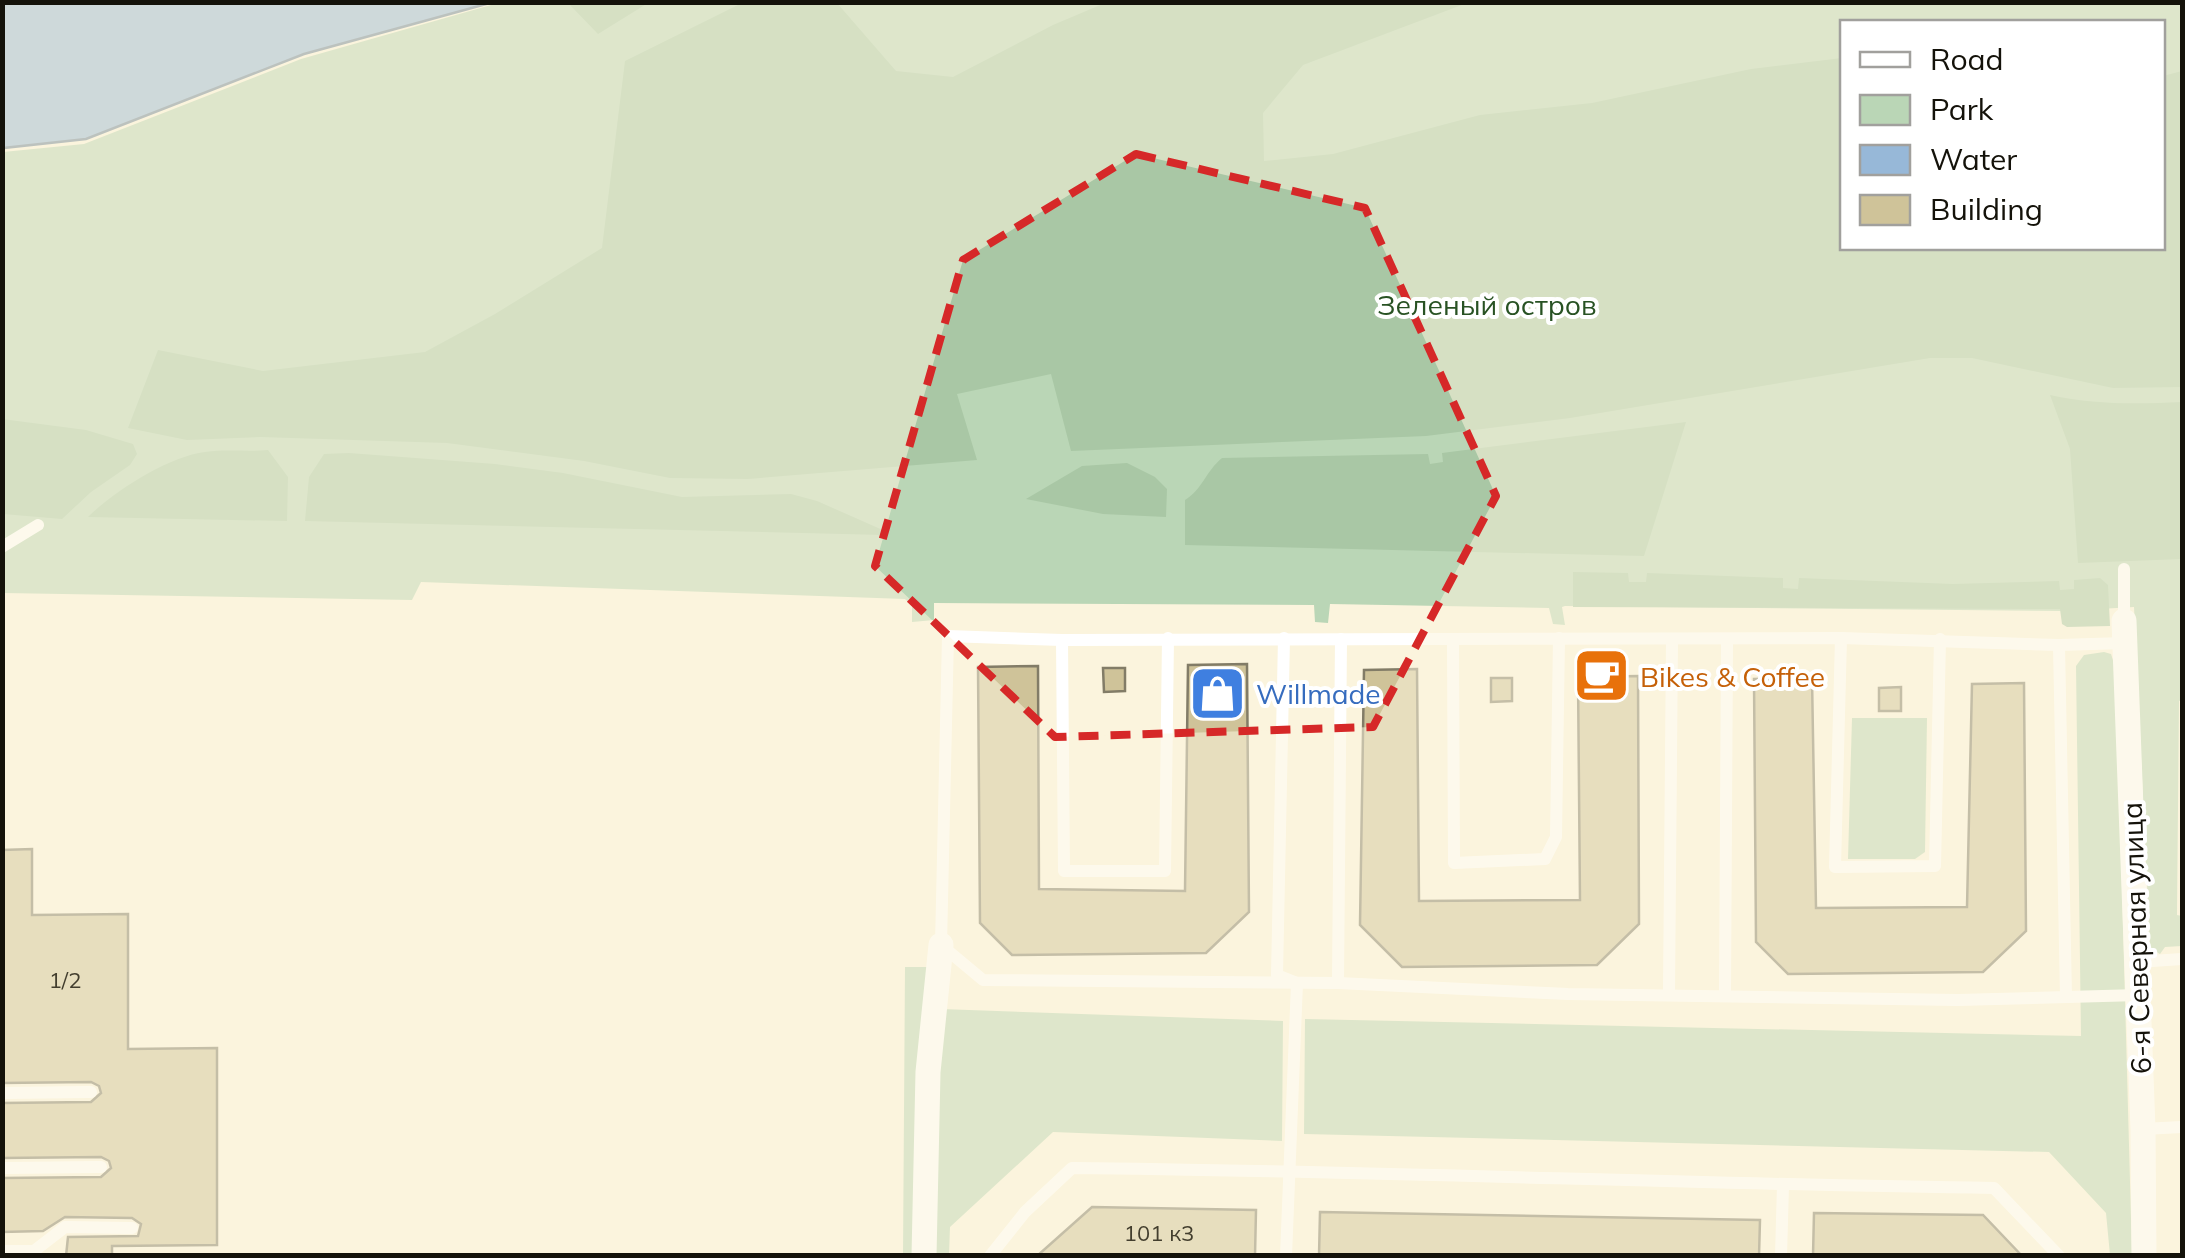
<svg xmlns="http://www.w3.org/2000/svg" width="2185" height="1258" viewBox="0 0 2185 1258" font-family="Mulish,sans-serif">
<style>
.green{fill:#bad6b6;fill-rule:evenodd}
.forest{fill:#a9c7a5}
.water{fill:#97b8d8;stroke:#70869a;stroke-width:2.5}
.building{fill:#cfc399;stroke:#827c67;stroke-width:2.5}
.lines{fill:none;stroke-linecap:round;stroke-linejoin:round}
.service{stroke:#fff;stroke-width:12}
.minor{stroke:#fff;stroke-width:25}
.marked{fill:none;stroke:#d62828;stroke-width:8;stroke-dasharray:20 12;stroke-linejoin:round}
.labels{text-anchor:middle;dominant-baseline:central;stroke-width:8;stroke-linejoin:round;paint-order:stroke}
.number-label{font-size:22px;fill:#433e2e}
.park-label{font-size:28px;fill:#285223;stroke:#fff}
.food-label{font-size:28px;fill:#c56008;stroke:#fff;text-anchor:start}
.shop-label{font-size:28px;fill:#366cbe;stroke:#fff;text-anchor:start}
.street-label{font-size:28px;fill:#14120a;stroke:#fff}
</style>
<rect width="100%" height="100%" fill="#fbf4dd"/>
<g class="green">
<path d="M498,3H2182V700L2179,701L2177,915L2182,916V946L2165,947L2160,954L2150,948L2134,607L2064,611L1565,606L1562,607L1565,625L1553,624L1549,608L1330,604L1328,623L1315,622L1314,605L934,603V620L912,622V606L905,599L421,582L412,600L3,593V152L84,144L301,59ZM1842,22H2162V248H1842Z"/>
<path d="M2104,652L2111,654L2116,669L2132,1255H2110L2106,1213L2049,1152L1304,1134L1305,1019L2081,1036L2076,666L2084,655Z"/>
<path d="M1852,718H1927L1925,852L1915,859H1848Z"/>
<path d="M905,967H935L941,1009L1283,1021L1282,1141L1053,1132L950,1227L949,1255L903,1256Z"/>
</g>
<g class="forest">
<path d="M744,2L837,3L896,71L953,77L1053,25L1105,3H1467L1303,65L1263,113L1264,161L1333,154L1480,115L1592,103L1751,69L1842,58V248H2162L2163,76L2182,71V387L2113,388L1972,358H1930L1570,418L1426,436L1071,451L1051,374L957,394L977,460L748,479L670,478L584,461L447,443L260,437L187,440L128,428L158,350L263,371L425,352L495,314L602,248L625,61Z"/>
<path d="M571,3V2L648,3L598,34L570,5Z"/>
<path d="M2050,395C2095,405 2137,404 2182,402V559L2078,563L2070,449Z"/>
<path d="M2,419L86,430L133,444L137,454L130,465L91,492L62,519L3,514Z"/>
<path d="M1686,422L1644,556L1185,545V500C1202,490 1206,471 1222,458L1428,454L1430,464L1443,462L1442,453Z"/>
<path d="M268,450L288,477L287,521L88,517C113,492 169,456 205,452C226,449 247,452 268,450Z"/>
<path d="M349,453L495,464L563,473L682,497L791,494L817,501L885,531L884,535L305,521L309,477L324,454Z"/>
<path d="M1127,463L1155,477L1167,489L1166,517L1103,514L1026,499L1082,466Z"/>
<path d="M1573,572L1628,573L1629,582H1646L1647,573L1783,578V588L1798,589L1799,578L1953,584L2059,581L2060,590L2074,589V580L2100,578L2108,585L2110,626L2067,627L2062,624L2060,609L1573,607Z"/>
</g>
<path class="water" d="M3,2H490V3L304,54L86,139L3,148Z"/>
<g class="building">
<path d="M1247,664L1249,912L1206,953L1012,955L980,923L978,667L1038,666L1039,889L1185,891L1188,665Z"/>
<path d="M1103,668H1125V691L1104,692Z"/>
<path d="M1417,669L1419,901L1580,900L1578,677L1638,676L1639,924L1597,965L1402,967L1360,925L1364,670Z"/>
<path d="M1491,678H1512V701L1491,702Z"/>
<path d="M1812,678L1816,908L1967,907L1972,684L2024,683L2026,931L1983,972L1788,974L1756,942L1754,679Z"/>
<path d="M1901,687V711H1879V688Z"/>
<path d="M32,849V915L128,914V1049L217,1048V1245L112,1246V1256H66L68,1237L138,1236L141,1224L132,1218L65,1217L43,1231L2,1232V1178L101,1177L111,1168L109,1161L101,1157L2,1158V1103L91,1102L101,1093L99,1086L91,1082L2,1083V850Z"/>
<path d="M1092,1207L1256,1210L1255,1256H1037Z"/>
<path d="M1320,1212L1760,1220L1759,1256H1319Z"/>
<path d="M1814,1213L1983,1215L2022,1256H1813Z"/>
</g>
<g class="lines">
<g class="service">
<path d="M2,547L38,525"/>
<path d="M2124,569V621"/>
<path d="M1284,638L1277,975L1297,983L1286,1256"/>
<path d="M1841,638L1835,867L1935,866L1940,639"/>
<path d="M1453,639L1454,863L1545,859L1556,837L1559,638"/>
<path d="M1062,640L1064,871H1165L1168,638"/>
<path d="M2125,643L2059,645L1841,638L1062,640L948,636L941,945L983,980L1338,983L1568,994L1958,1000L2139,995"/>
<path d="M2059,645L2066,997"/>
<path d="M2137,962L2182,959"/>
<path d="M1338,983L1341,639"/>
<path d="M1669,994L1672,639"/>
<path d="M1725,994L1727,640"/>
<path d="M2,1093L91,1092"/>
<path d="M2143,1129L2182,1127"/>
<path d="M2,1168L101,1167"/>
<path d="M2,1251H34L65,1227L132,1228"/>
<path d="M990,1256L1025,1212L1072,1168C1379,1171 1687,1184 1994,1188L2059,1256"/>
<path d="M1781,1256L1783,1185"/>
</g>
<g class="minor">
<path d="M2124,621L2143,1129L2144,1256"/>
<path d="M924,1256L928,1072L941,945"/>
</g>
</g>
<path d="M0 0H2185V1258H0ZM1136,154L1365,208L1496,496L1373,727L1055,737L875,566L963,260Z" fill="#fbf4dd" fill-opacity=".55" fill-rule="evenodd"/>
<path class="marked" d="M1136,154L1365,208L1496,496L1373,727L1055,737L875,566L963,260Z"/>
<defs>
<symbol id="cafe-square" viewBox="-11 -11 22 22"><rect x="-9" y="-9" width="18" height="18" rx="4" fill="#e8710a" stroke="#fff"/><path d="M-5.5-4.5H6V0H3Q3 3.5 0 3.5H-2.5Q-5.5 3.5-5.5 0ZM3-3.2v2h1.7v-2ZM-6 4.5H4V6H-6Z" fill="#fff"/></symbol>
<symbol id="shop-square" viewBox="-11 -11 22 22"><rect x="-9" y="-9" width="18" height="18" rx="4" fill="#3f7fe0" stroke="#fff"/><path d="M-5-2.5h2.3a2.7 3.5 0 0 1 5.4 0H5L5.5 6h-11ZM-1.5-2.5h3a1.5 2.3 0 0 0-3 0Z" fill="#fff"/></symbol>
</defs>
<g fill-rule="evenodd">
<use href="#cafe-square" x="1570" y="644" width="63" height="63"/>
<use href="#shop-square" x="1186" y="662" width="63" height="63"/>
</g>
<g class="labels">
<g class="number-label">
<text x="65" y="980">1/2</text>
<text x="1159" y="1233">101 к3</text>
</g>
<g class="park-label">
<text x="1487" y="304">Зеленый остров</text>
</g>
<g class="food-label">
<text x="1640" y="676">Bikes &amp; Coffee</text>
</g>
<g class="shop-label">
<text x="1256" y="693">Willmade</text>
</g>
<g class="street-label">
<text transform="translate(2136 938) rotate(-92)">6-я Северная улица</text>
</g>
</g>
<rect width="2185" height="1258" fill="none" stroke="#14120a" stroke-width="10"/>
<rect x="1840" y="20" width="325" height="230" fill="#ffffff" stroke="#a1a09d" stroke-width="2.5"/>
<rect x="1860" y="52" width="50" height="15" fill="#ffffff" stroke="#a1a09d" stroke-width="2.5"/>
<text x="1930" y="70" font-size="30" fill="#14120a">Road</text>
<rect x="1860" y="95" width="50" height="30" fill="#bad6b6" stroke="#a1a09d" stroke-width="2.5"/>
<text x="1930" y="120" font-size="30" fill="#14120a">Park</text>
<rect x="1860" y="145" width="50" height="30" fill="#97b8d8" stroke="#a1a09d" stroke-width="2.5"/>
<text x="1930" y="170" font-size="30" fill="#14120a">Water</text>
<rect x="1860" y="195" width="50" height="30" fill="#cfc399" stroke="#a1a09d" stroke-width="2.5"/>
<text x="1930" y="220" font-size="30" fill="#14120a">Building</text>
</svg>
